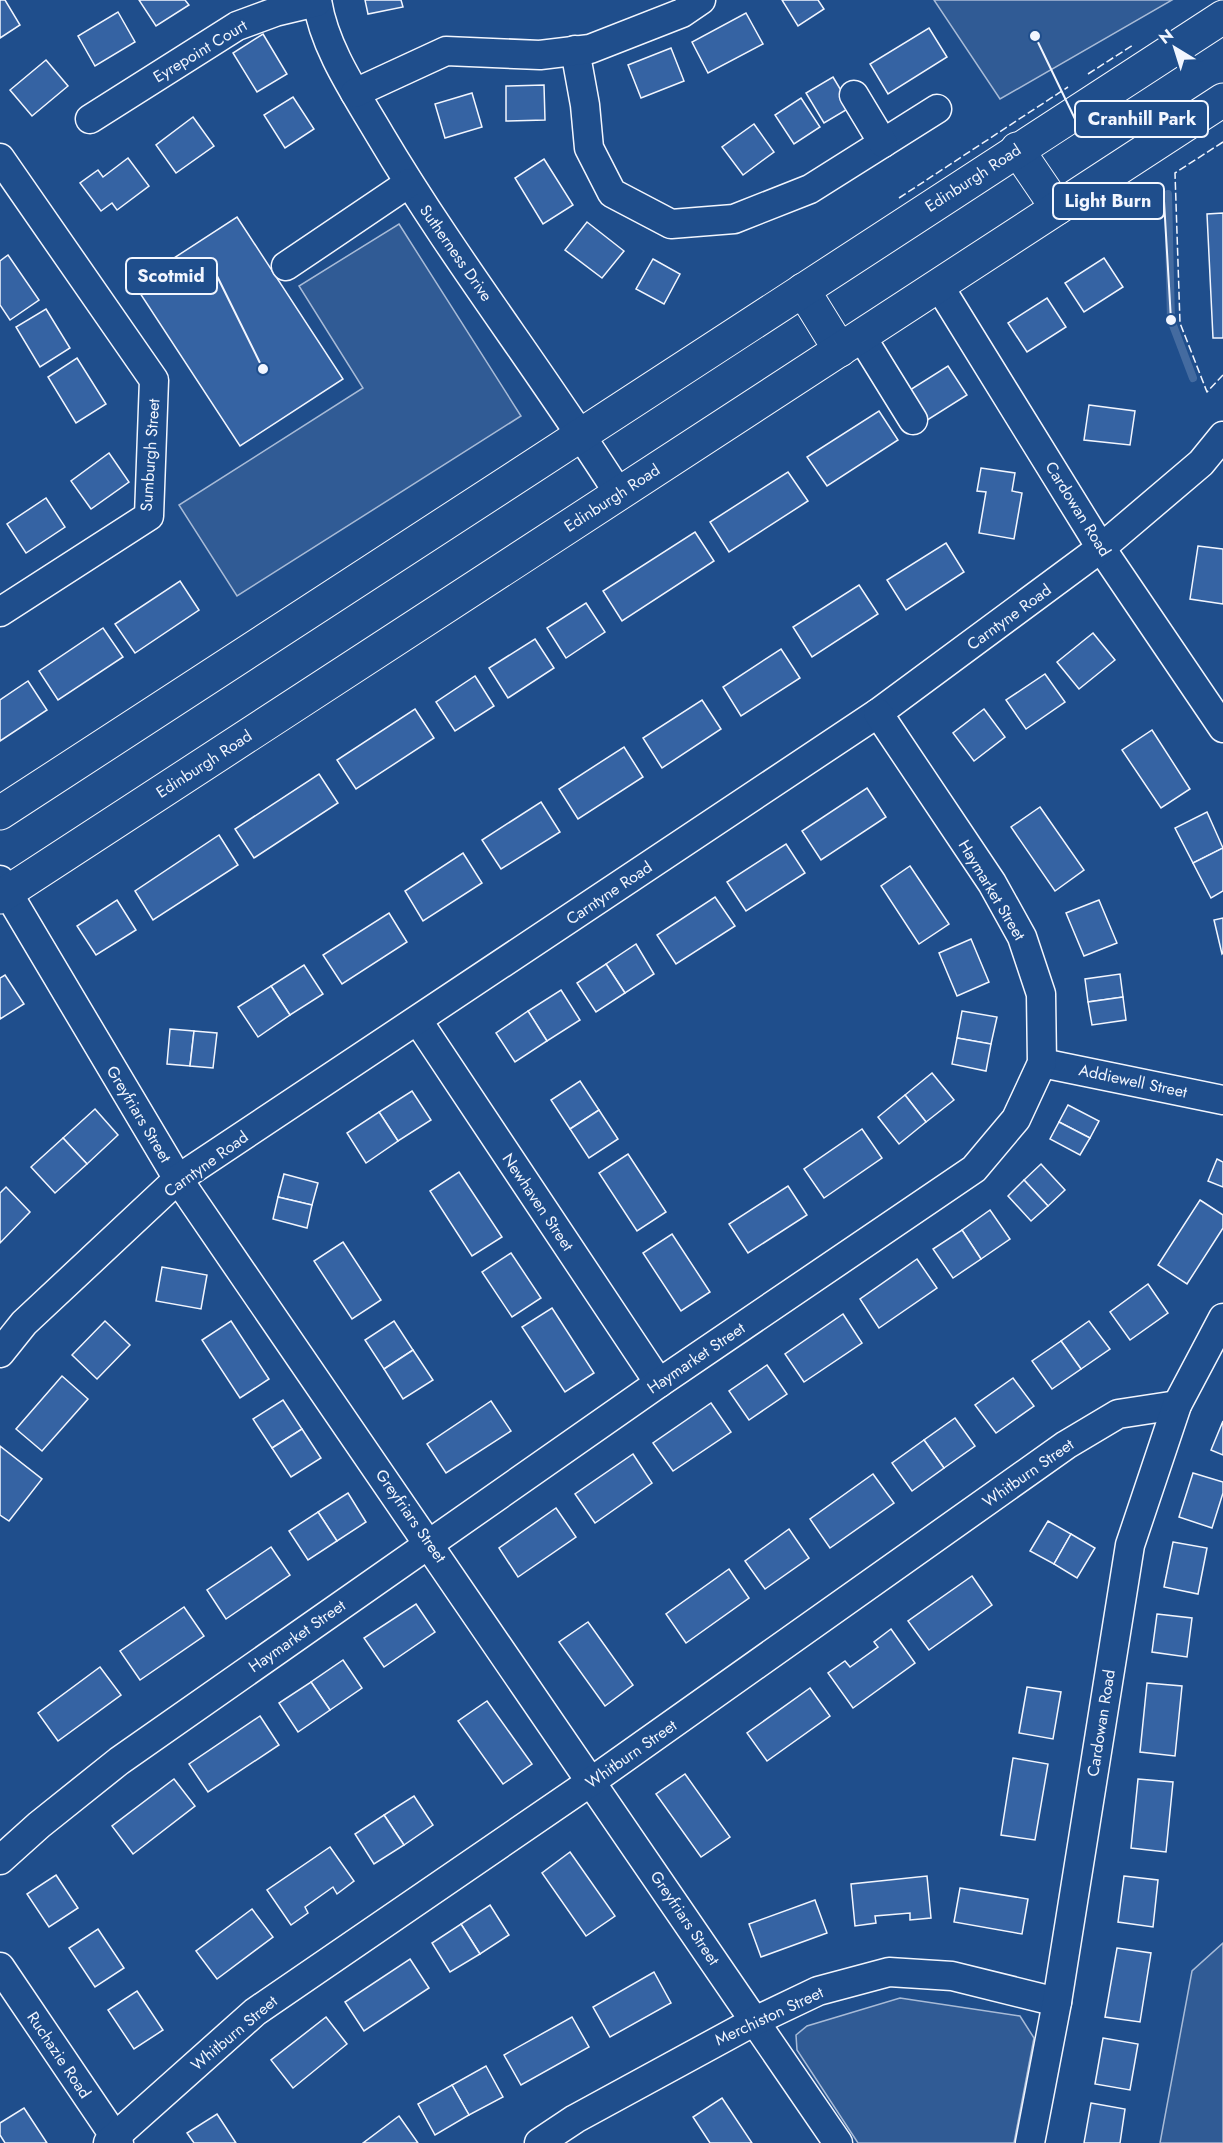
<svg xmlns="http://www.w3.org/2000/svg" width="1223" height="2143" viewBox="0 0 1223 2143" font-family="Jost,sans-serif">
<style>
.built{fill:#305b95;stroke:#a8bbd7;stroke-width:1.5}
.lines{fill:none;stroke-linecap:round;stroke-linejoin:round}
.stream{stroke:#446ba0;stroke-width:8}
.building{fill:#3563a3;stroke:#f2f6ff;stroke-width:1.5}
.minor-casing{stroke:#f2f6ff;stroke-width:31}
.major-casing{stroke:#f2f6ff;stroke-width:35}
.minor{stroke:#1f4e8c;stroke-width:28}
.major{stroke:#1f4e8c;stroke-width:33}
.fence{stroke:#f2f6ff;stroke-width:1.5;stroke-dasharray:8 3;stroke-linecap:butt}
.labels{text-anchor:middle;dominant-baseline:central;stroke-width:4.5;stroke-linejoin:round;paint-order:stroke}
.street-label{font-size:16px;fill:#f2f6ff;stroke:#1f4e8c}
.leader{fill:none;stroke:#f2f6ff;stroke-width:2}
.callout-dot{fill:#f2f6ff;stroke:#1f4e8c;stroke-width:2}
.callout{fill:#1f4e8c;stroke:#f2f6ff;stroke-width:2}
.callout-label{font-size:18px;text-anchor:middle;font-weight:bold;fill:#f2f6ff}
</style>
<rect width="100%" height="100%" fill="#1f4e8c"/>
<g class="built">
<path d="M934,0H1172L1000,99Z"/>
<path d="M399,224L521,416L237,596L179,505L363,388L299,286Z"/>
<path d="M1223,1943V2143H1160L1192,1971Z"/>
<path d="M900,1998L1020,2016L1034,2038L1014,2143H858L797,2050L796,2035L807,2026Z"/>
</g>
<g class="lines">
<path class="stream" d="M1168,194L1171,320L1193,378"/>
</g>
<g class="building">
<path d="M0,0H5L20,25L0,38Z"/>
<path d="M139,0H185L189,5L156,26Z"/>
<path d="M365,0H401L403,7L368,14Z"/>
<path d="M782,0H818L824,9L798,26Z"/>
<path d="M118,12L135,42L95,66L78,36Z"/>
<path d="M746,13L763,44L708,73L692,42Z"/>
<path d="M929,28L947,57L888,94L870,64Z"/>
<path d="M263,34L287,74L257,92L233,53Z"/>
<path d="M671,48L684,81L641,98L628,65Z"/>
<path d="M46,60L68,86L32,116L10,90Z"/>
<path d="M833,77L851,107L824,123L806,93Z"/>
<path d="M544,85L545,120L506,121V86Z"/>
<path d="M472,93L482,127L445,138L435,104Z"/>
<path d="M293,97L314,129L285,148L264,115Z"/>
<path d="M801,98L820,127L794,144L775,115Z"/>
<path d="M193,117L214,146L176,173L156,145Z"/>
<path d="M754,124L774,152L743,175L722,147Z"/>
<path d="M128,158L149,186L117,210L112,203L101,211L80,183L98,170L103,177Z"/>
<path d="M544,159L573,205L543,224L515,178Z"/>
<path d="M1223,213V338H1213L1207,214Z"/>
<path d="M237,217L343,379L240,446L134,284Z"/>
<path d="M587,222L624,251L602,278L565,250Z"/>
<path d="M8,255L39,300L10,320L0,305V261Z"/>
<path d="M1104,258L1123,287L1084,312L1065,283Z"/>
<path d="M653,259L680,274L664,304L636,289Z"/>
<path d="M1047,298L1066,327L1027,352L1008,323Z"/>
<path d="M46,309L70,348L40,367L16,327Z"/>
<path d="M77,358L106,404L76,423L48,377Z"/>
<path d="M948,366L967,395L921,424L902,395Z"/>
<path d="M1089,405L1135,411L1130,445L1084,440Z"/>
<path d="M879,411L898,440L827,486L807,457Z"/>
<path d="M109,453L129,482L91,509L71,481Z"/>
<path d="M981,468L1015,473L1012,491L1022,493L1014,539L979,533L986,492L977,491Z"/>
<path d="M788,472L808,501L729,552L710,522Z"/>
<path d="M46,498L65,527L26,553L7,524Z"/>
<path d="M695,532L714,561L622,621L603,591Z"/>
<path d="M946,543L964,572L906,610L887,580Z"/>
<path d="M1198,546L1223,549V604L1190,599Z"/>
<path d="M180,581L199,610L135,653L115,624Z"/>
<path d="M859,585L878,614L812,657L793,627Z"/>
<path d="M586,603L605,632L566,658L547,628Z"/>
<path d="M103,628L123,657L58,700L39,671Z"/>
<path d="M1093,633L1115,660L1079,689L1057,662Z"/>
<path d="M535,639L554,668L508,698L489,668Z"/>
<path d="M781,649L800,678L741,716L723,687Z"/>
<path d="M1045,674L1065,702L1026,729L1006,700Z"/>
<path d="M475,676L494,706L455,731L436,702Z"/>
<path d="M28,681L47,710L0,741V700Z"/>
<path d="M702,700L721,729L662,768L643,738Z"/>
<path d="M415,709L434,738L356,789L337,760Z"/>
<path d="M984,709L1005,737L974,761L953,733Z"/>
<path d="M1152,730L1190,789L1161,808L1122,750Z"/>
<path d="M624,747L643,777L578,819L559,789Z"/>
<path d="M319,774L338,803L254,858L235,829Z"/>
<path d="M867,788L886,817L821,860L802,831Z"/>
<path d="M541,802L560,832L501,869L482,840Z"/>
<path d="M1040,807L1084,870L1055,891L1011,827Z"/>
<path d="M1207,812L1223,848L1193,863L1175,828Z"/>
<path d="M219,835L238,865L153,920L135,891Z"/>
<path d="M786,844L805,873L746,911L727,882Z"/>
<path d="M1223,848V891L1211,898L1193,863Z"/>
<path d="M463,853L482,883L423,921L405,891Z"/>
<path d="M910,866L949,924L919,944L881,886Z"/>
<path d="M715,897L735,926L676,964L657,935Z"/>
<path d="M117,900L136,930L96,955L77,926Z"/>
<path d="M1099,900L1117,943L1084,956L1066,913Z"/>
<path d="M389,913L407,942L342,984L323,955Z"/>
<path d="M1223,918V953L1222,954L1214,920Z"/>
<path d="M971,939L989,982L957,996L939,953Z"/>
<path d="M636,944L654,974L625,993L606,964Z"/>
<path d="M606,964L625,993L596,1012L577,983Z"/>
<path d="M304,965L323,994L290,1015L271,986Z"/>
<path d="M1120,974L1123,997L1088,1002L1085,979Z"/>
<path d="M5,975L24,1004L0,1019V978Z"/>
<path d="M271,986L290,1015L258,1037L238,1007Z"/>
<path d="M561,990L580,1020L547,1041L528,1011Z"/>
<path d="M1123,997L1126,1020L1092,1025L1088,1002Z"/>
<path d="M528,1011L547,1041L515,1062L496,1033Z"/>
<path d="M962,1011L997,1017L991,1044L957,1038Z"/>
<path d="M170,1029L194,1031L190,1066L167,1064Z"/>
<path d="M194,1031L217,1033L213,1068L190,1066Z"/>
<path d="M957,1038L991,1044L986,1071L952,1064Z"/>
<path d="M932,1073L954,1100L926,1122L905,1095Z"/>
<path d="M580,1081L599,1110L570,1129L551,1100Z"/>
<path d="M412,1091L431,1120L398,1141L379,1112Z"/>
<path d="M905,1095L926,1122L899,1144L878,1117Z"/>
<path d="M1068,1105L1099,1121L1090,1138L1059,1122Z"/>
<path d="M95,1109L118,1135L87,1164L63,1138Z"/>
<path d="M599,1110L618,1139L589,1158L570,1129Z"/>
<path d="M379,1112L398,1141L366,1163L347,1133Z"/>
<path d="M1059,1122L1090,1138L1080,1155L1050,1139Z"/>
<path d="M862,1129L882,1158L824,1198L804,1169Z"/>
<path d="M63,1138L87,1164L55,1193L31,1167Z"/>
<path d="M628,1154L666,1212L637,1231L599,1173Z"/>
<path d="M1217,1159L1223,1162V1187L1208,1181Z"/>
<path d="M1041,1164L1065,1190L1048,1206L1024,1180Z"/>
<path d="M459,1172L502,1237L472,1256L430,1191Z"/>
<path d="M284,1174L318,1183L312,1205L278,1197Z"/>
<path d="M1024,1180L1048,1206L1031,1221L1008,1196Z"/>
<path d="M788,1186L807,1215L748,1253L729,1224Z"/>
<path d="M6,1187L30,1212L0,1243V1193Z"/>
<path d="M278,1197L312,1205L307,1228L273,1219Z"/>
<path d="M1200,1200L1223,1215V1228L1187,1284L1158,1265Z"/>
<path d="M990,1210L1010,1239L981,1259L962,1230Z"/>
<path d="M962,1230L981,1259L953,1278L933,1249Z"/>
<path d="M672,1234L710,1292L681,1311L643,1253Z"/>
<path d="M343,1242L381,1300L352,1319L314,1261Z"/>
<path d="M511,1253L541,1298L512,1317L482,1272Z"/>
<path d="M917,1259L937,1288L879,1328L860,1299Z"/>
<path d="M162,1267L207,1275L201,1309L156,1301Z"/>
<path d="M1148,1284L1168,1313L1130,1340L1110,1312Z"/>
<path d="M552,1308L594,1373L565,1392L522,1327Z"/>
<path d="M843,1314L862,1343L804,1382L785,1354Z"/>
<path d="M105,1321L130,1345L97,1379L72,1355Z"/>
<path d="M231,1321L269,1379L240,1398L202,1340Z"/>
<path d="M394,1321L413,1350L384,1369L365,1340Z"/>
<path d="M1089,1321L1110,1349L1081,1369L1061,1341Z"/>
<path d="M1061,1341L1081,1369L1052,1389L1032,1361Z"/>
<path d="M413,1350L433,1380L403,1399L384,1369Z"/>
<path d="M767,1365L787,1394L749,1420L729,1391Z"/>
<path d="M62,1376L88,1399L42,1451L16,1429Z"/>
<path d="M1013,1378L1034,1406L996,1433L975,1405Z"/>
<path d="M283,1400L302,1429L272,1448L253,1419Z"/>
<path d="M491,1401L511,1431L446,1473L427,1444Z"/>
<path d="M711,1403L731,1432L673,1471L653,1443Z"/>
<path d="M955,1418L975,1446L944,1468L924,1440Z"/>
<path d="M1223,1421V1455L1211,1450Z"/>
<path d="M302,1429L321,1458L291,1477L272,1448Z"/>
<path d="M924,1440L944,1468L912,1491L892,1463Z"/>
<path d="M0,1446L42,1479L9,1521L0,1515Z"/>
<path d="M633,1454L652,1483L595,1523L575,1494Z"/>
<path d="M1193,1473L1223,1482V1493L1212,1528L1179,1517Z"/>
<path d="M873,1474L894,1503L830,1548L810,1519Z"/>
<path d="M348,1493L366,1522L337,1541L318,1512Z"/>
<path d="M556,1508L576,1537L518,1577L499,1548Z"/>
<path d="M318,1512L337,1541L308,1560L289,1531Z"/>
<path d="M1048,1521L1071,1534L1054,1564L1030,1551Z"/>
<path d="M789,1529L809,1558L765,1589L745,1561Z"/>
<path d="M1071,1534L1095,1548L1077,1578L1054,1564Z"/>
<path d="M1173,1542L1207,1548L1198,1594L1164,1587Z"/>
<path d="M271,1547L290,1575L226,1619L207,1590Z"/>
<path d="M729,1569L749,1598L686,1643L666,1614Z"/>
<path d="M972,1576L992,1605L929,1650L908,1621Z"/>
<path d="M416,1604L435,1632L384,1667L364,1638Z"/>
<path d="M184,1607L204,1636L140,1680L120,1651Z"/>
<path d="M1157,1614L1192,1618L1187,1657L1152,1652Z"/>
<path d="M588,1622L633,1685L605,1706L559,1642Z"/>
<path d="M891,1629L915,1663L853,1708L828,1673L845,1661L850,1667L878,1647L874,1642Z"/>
<path d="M343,1660L362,1688L330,1710L311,1682Z"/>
<path d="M100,1667L121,1695L58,1741L38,1713Z"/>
<path d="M311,1682L330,1710L298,1732L279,1703Z"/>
<path d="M1147,1683L1182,1686L1175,1756L1140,1752Z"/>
<path d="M1027,1687L1061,1692L1053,1739L1019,1733Z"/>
<path d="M810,1688L830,1716L767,1761L747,1733Z"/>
<path d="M487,1701L532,1764L503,1784L458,1721Z"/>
<path d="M260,1716L279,1745L208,1792L189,1764Z"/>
<path d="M1013,1758L1048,1764L1035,1840L1001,1835Z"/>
<path d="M685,1774L730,1837L701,1857L656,1794Z"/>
<path d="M174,1779L195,1806L133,1854L112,1826Z"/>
<path d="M1138,1779L1173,1782L1166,1852L1131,1848Z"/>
<path d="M414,1796L433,1825L404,1845L384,1815Z"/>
<path d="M384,1815L404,1845L374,1864L355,1834Z"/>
<path d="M330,1847L354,1881L337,1894L333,1887L305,1907L308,1913L291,1925L267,1890Z"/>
<path d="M570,1852L615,1916L586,1936L542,1873Z"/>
<path d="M56,1875L78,1908L49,1927L27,1894Z"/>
<path d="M927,1876L931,1918L910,1920V1913L875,1916L876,1923L855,1926L851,1884Z"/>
<path d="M1124,1876L1158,1880L1153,1927L1118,1922Z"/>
<path d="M960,1888L1028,1899L1022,1934L954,1922Z"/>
<path d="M815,1900L827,1933L761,1957L749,1924Z"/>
<path d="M490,1905L509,1935L480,1954L461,1924Z"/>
<path d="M252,1909L273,1937L217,1979L196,1951Z"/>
<path d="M461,1924L480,1954L450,1972L432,1943Z"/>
<path d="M98,1929L124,1968L95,1987L69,1948Z"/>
<path d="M1117,1948L1151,1953L1140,2022L1105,2017Z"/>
<path d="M410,1959L429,1988L364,2031L345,2002Z"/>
<path d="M654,1972L671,2003L610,2037L593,2007Z"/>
<path d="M137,1991L163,2030L134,2049L108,2010Z"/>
<path d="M326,2017L347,2044L293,2088L271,2060Z"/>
<path d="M572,2017L589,2047L521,2085L504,2055Z"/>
<path d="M1103,2038L1138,2044L1130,2090L1095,2084Z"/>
<path d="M486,2066L503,2097L469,2115L452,2085Z"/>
<path d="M452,2085L469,2115L435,2135L418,2104Z"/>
<path d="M722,2098L752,2143H710L693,2117Z"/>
<path d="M1091,2103L1125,2109L1120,2143H1084Z"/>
<path d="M24,2108L47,2143H5L0,2135V2123Z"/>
<path d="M217,2114L236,2143H194L187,2133Z"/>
<path d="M399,2116L418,2143H363Z"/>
</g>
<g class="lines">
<defs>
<g id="minor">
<path d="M317,0C324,48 356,94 380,135C453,258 542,372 619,494"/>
<path d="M575,50L585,105L589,148L612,193L671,224L734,219L810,189L937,109"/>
<path d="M355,93L446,51L540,55L590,49L682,13L701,0"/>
<path d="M854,95L883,143"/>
<path d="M90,119L237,26L275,12L317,2"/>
<path d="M0,158L154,380L149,516L0,612"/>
<path d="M286,266L409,183"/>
<path d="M939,286L1101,548L1223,728"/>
<path d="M861,336L913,420"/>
<path d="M0,880L178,1179L838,2143"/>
<path d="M418,1021L659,1383"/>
<path d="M1042,1063L1223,1100"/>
<path d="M0,1353L24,1323L178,1179L878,713L1101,548L1201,463L1223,436"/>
<path d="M0,1860L39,1825L119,1761L659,1383L974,1169L1016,1119L1042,1063L1041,994L1022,937L992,883L878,713"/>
<path d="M0,1967L119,2143"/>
<path d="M108,2143L255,2012L592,1781L1066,1445L1118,1414L1177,1405"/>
<path d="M539,2143L575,2119L755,2021L818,1991L889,1972L952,1976L1057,2002"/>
<path d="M1030,2143L1057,2002L1130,1545L1177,1405L1223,1318"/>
</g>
<g id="major">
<path d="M1017,149L1057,208"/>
<path d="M803,290L840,350"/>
<path d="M0,813L1223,17"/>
<path d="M0,897L1223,100"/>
</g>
</defs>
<use href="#minor" class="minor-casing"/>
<use href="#major" class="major-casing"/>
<use href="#minor" class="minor"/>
<use href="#major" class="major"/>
<g class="fence">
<path d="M1088,74L1133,45"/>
<path d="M1223,142L1175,173L1180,323L1207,392L1223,375"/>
<path d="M899,198L1068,87"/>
</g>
</g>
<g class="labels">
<g class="street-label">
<text transform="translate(200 51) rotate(-31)">Eyrepoint Court</text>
<text transform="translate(973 178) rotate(-33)">Edinburgh Road</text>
<text transform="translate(456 253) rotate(55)">Sutherness Drive</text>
<text transform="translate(150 455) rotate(-86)">Sumburgh Street</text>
<text transform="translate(612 498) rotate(-33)">Edinburgh Road</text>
<text transform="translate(1078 509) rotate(58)">Cardowan Road</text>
<text transform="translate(1009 617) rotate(-36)">Carntyne Road</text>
<text transform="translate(204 764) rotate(-33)">Edinburgh Road</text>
<text transform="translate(992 890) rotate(59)">Haymarket Street</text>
<text transform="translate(609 893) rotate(-34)">Carntyne Road</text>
<text transform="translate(1133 1081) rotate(12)">Addiewell Street</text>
<text transform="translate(139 1114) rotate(59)">Greyfriars Street</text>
<text transform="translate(206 1164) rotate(-36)">Carntyne Road</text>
<text transform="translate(538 1202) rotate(56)">Newhaven Street</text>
<text transform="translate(696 1358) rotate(-34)">Haymarket Street</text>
<text transform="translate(1028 1473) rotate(-35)">Whitburn Street</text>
<text transform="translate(411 1516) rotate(55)">Greyfriars Street</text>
<text transform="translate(297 1636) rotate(-35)">Haymarket Street</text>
<text transform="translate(1101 1723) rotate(-81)">Cardowan Road</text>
<text transform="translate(631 1754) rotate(-35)">Whitburn Street</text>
<text transform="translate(685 1918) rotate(56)">Greyfriars Street</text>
<text transform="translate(769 2016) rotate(-25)">Merchiston Street</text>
<text transform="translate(234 2033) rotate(-40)">Whitburn Street</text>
<text transform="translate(59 2055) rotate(56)">Ruchazie Road</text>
</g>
</g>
<path class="leader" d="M1035 36L1075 119M1171 320L1164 201M263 369L217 276"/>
<g class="callout-dot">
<circle cx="1035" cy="36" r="6"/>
<circle cx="1171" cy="320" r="6"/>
<circle cx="263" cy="369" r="6"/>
</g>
<g class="callout">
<rect x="1075" y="101" width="133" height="36" rx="6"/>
<rect x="1053" y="183" width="111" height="36" rx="6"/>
<rect x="126" y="258" width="91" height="36" rx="6"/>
</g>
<g class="callout-label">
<text x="1142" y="125">Cranhill Park</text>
<text x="1108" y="207">Light Burn</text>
<text x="171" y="282">Scotmid</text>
</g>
<g transform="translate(1175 48) rotate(322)" stroke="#1f4e8c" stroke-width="4.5" paint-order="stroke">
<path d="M0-4.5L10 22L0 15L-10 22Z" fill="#f2f6ff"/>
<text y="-9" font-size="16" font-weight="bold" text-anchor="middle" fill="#f2f6ff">N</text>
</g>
</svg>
